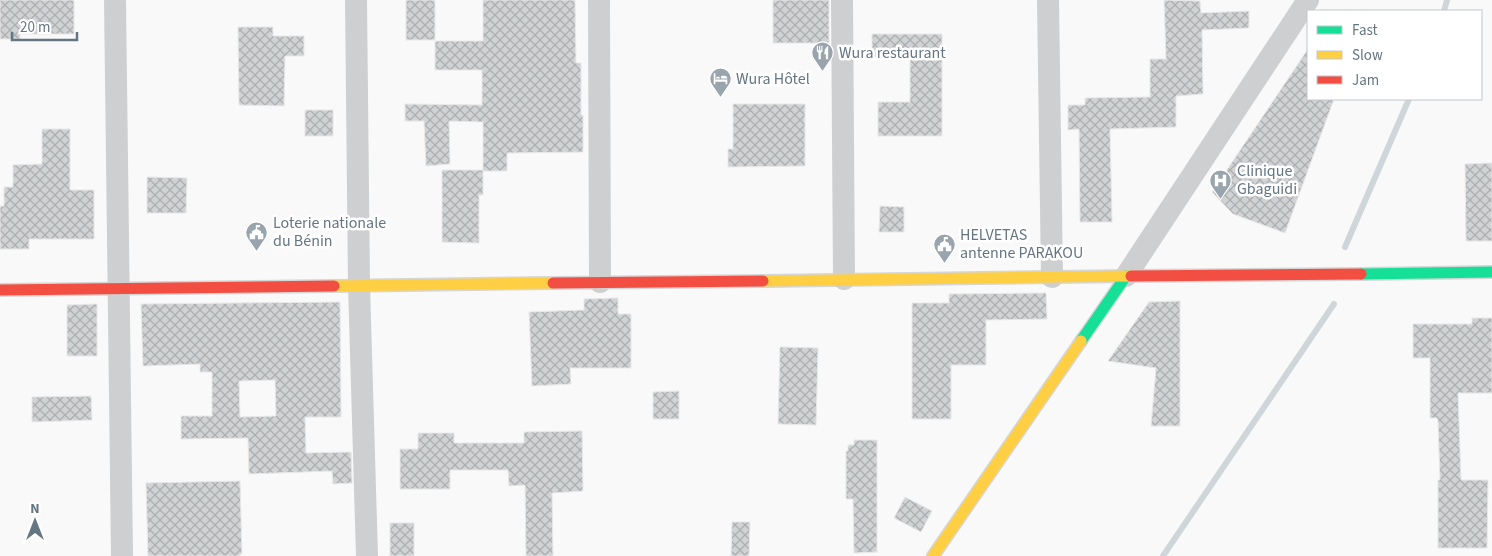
<svg xmlns="http://www.w3.org/2000/svg" width="1492" height="556" viewBox="0 0 1492 556" font-family="'Source Sans 3',sans-serif">
<style>
.lines{fill:none;stroke-linecap:round;stroke-linejoin:round}
.stream{stroke:#ced6d9;stroke-width:6}
.building{fill:url(#building-cross-hatch);stroke:#e8e8e8;fill-rule:evenodd}
.fast-casing{stroke:#d5d6d7;stroke-width:14}
.slow-casing{stroke:#d5d6d7;stroke-width:14}
.jam-casing{stroke:#d5d6d7;stroke-width:14}
.street{stroke:#cecfd0;stroke-width:22}
.fast{stroke:#16e098;stroke-width:11}
.slow{stroke:#ffcf43;stroke-width:11}
.jam{stroke:#f24e42;stroke-width:11}
.labels{text-anchor:middle;dominant-baseline:central;stroke-width:5;stroke-linejoin:round;paint-order:stroke}
.poi-label{font-size:16px;fill:#657683;stroke:#fff;text-anchor:start}
</style>
<defs>
<pattern id="building-cross-hatch" width="8" height="8" patternUnits="userSpaceOnUse" patternTransform="scale(1.25)"><rect width="8" height="8" fill="#d0d2d3"/><path d="M0 0l8 8M0 8l8-8" fill="none" stroke="#acafb1"/></pattern>
</defs>
<rect width="100%" height="100%" fill="#f9f9f9"/>
<g class="lines">
<g class="stream">
<path d="M1444,11L1447,0"/>
<path d="M1345,247L1409,99"/>
<path d="M1163,556L1334,304"/>
</g>
</g>
<g class="building">
<path d="M0,0H74V34H20V39H0Z"/>
<rect x="406" y="0" width="29" height="40"/>
<path d="M483,0H575L576,63H581V115H583V152L507,153V171H483V122L449,121L450,164L426,166L424,121H405V104L482,105V70H435V41H483Z"/>
<rect x="773" y="0" width="56" height="43"/>
<path d="M1164,0L1200,1L1201,13L1249,11V28L1202,30L1203,94L1176,96V127L1110,129L1112,222H1080L1079,129L1068,130V105H1085V98L1150,97V59H1166Z"/>
<path d="M238,27H273V36H304V56H285L284,106L239,105Z"/>
<path d="M872,34H942V136H878V102H910V57L872,58Z"/>
<path d="M1308,49V99H1334L1285,233L1233,214L1212,192Z"/>
<path d="M733,104H805V166L728,167V149H733Z"/>
<rect x="305" y="110" width="28" height="26"/>
<path d="M42,129H70V190H94V239H29V249H0V206H4V187H13V165L42,164Z"/>
<path d="M1492,163V241H1466L1465,164Z"/>
<path d="M442,170H483V195H479V243L442,242Z"/>
<path d="M147,177L187,178L186,213H147Z"/>
<path d="M880,206L904,207V232H879Z"/>
<path d="M1046,293L1047,319L986,320V365H951V419H912V303H949V294Z"/>
<path d="M618,298V314H631V368H570L571,384L532,386L529,312L584,310V299Z"/>
<path d="M1180,301V426H1151L1156,368L1108,361L1149,302Z"/>
<path d="M340,302L341,417H305L306,453L351,452L352,483L333,484L332,471L249,474L248,438L181,439V416H212V372H200V364L143,366L141,304ZM275,380L276,416L240,417L239,381Z"/>
<path d="M97,304V356H67V305Z"/>
<path d="M1472,318H1492V393H1458L1461,480H1488L1487,548H1438V480H1440L1438,421L1437,418H1430V358H1413V324H1472Z"/>
<path d="M780,347L818,348L816,425L778,424Z"/>
<path d="M679,391V419H653V392Z"/>
<path d="M91,396L92,420L32,422V397Z"/>
<path d="M582,431L583,491L552,493L553,556H526L525,485L509,486L508,470H450V489H400V449H418V433H454V443H524V432Z"/>
<path d="M854,440H877V552L854,553L853,499H846V451H848V445H854Z"/>
<path d="M240,481L242,554H240V556H148L146,483Z"/>
<path d="M905,497L932,511L921,532L894,518Z"/>
<path d="M732,522H750L749,556H731Z"/>
<rect x="390" y="523" width="24" height="33"/>
</g>
<g class="lines">
<defs>
<g id="fast">
<path d="M1361,274L1492,272"/>
<path d="M1081,341L1126,276"/>
</g>
<g id="slow">
<path d="M763,281L1131,276"/>
<path d="M334,286L553,283"/>
<path d="M933,556L1081,341"/>
</g>
<g id="jam">
<path d="M1131,276L1361,274"/>
<path d="M553,283L763,281"/>
<path d="M0,290L334,286"/>
</g>
</defs>
<use href="#fast" class="fast-casing"/>
<use href="#slow" class="slow-casing"/>
<use href="#jam" class="jam-casing"/>
<g class="street">
<path d="M115,0L122,556"/>
<path d="M356,0L359,285L367,556"/>
<path d="M599,0L600,282"/>
<path d="M842,0L844,279"/>
<path d="M1048,0L1052,277"/>
<path d="M1126,276L1308,0"/>
</g>
<use href="#fast" class="fast"/>
<use href="#slow" class="slow"/>
<use href="#jam" class="jam"/>
</g>
<defs>
<symbol id="restaurant-pin" viewBox="-11 -11 22 30"><path d="M0 17L-7.5 6A9.5 9.5 0 1 1 7.5 6Z" fill="#99a4ac" stroke="#fff"/><path d="M-5-6h1v4h1v-4h1v4h1v-4h1v5L-1.5 .5V6h-2V.5L-5-1ZM5-6V6H3V1.5H1.5Q1.5-4 5-6Z" fill="#fff"/></symbol>
<symbol id="hotel-pin" viewBox="-11 -11 22 30"><path d="M0 17L-7.5 6A9.5 9.5 0 1 1 7.5 6Z" fill="#99a4ac" stroke="#fff"/><path d="M-6-4.5h1.5V1H6V5H4.5V3h-9V5H-6ZM-4 0a1.8 1.8 0 1 1 3.6 0ZM.5 0V-2.5h3Q6-2.5 6 0Z" fill="#fff"/></symbol>
<symbol id="hospital-pin" viewBox="-11 -11 22 30"><path d="M0 17L-7.5 6A9.5 9.5 0 1 1 7.5 6Z" fill="#99a4ac" stroke="#fff"/><path d="M-5-5h3v3.5h4V-5h3V5h-3V1.5h-4V5h-3Z" fill="#fff"/></symbol>
<symbol id="civic-pin" viewBox="-11 -11 22 30"><path d="M0 17L-7.5 6A9.5 9.5 0 1 1 7.5 6Z" fill="#99a4ac" stroke="#fff"/><path d="M-.6-6.5H3V-4.5H.6V-3L4-1V1h2V6H-6V1h2V-1L-.6-3ZM-1.2 2.5V6h2.4V2.5Z" fill="#fff"/></symbol>
</defs>
<g fill-rule="evenodd">
<use href="#restaurant-pin" x="810" y="40" width="25" height="34"/>
<use href="#hotel-pin" x="708" y="66" width="25" height="34"/>
<use href="#hospital-pin" x="1208" y="168" width="25" height="34"/>
<use href="#civic-pin" x="244" y="220" width="25" height="34"/>
<use href="#civic-pin" x="932" y="232" width="25" height="34"/>
</g>
<g class="labels">
<g class="poi-label">
<text x="839" y="53">Wura restaurant</text>
<text x="736" y="79">Wura Hôtel</text>
<text x="1237" y="171">Clinique<tspan x="1237" dy="18">Gbaguidi</tspan></text>
<text x="273" y="223">Loterie nationale<tspan x="273" dy="18">du Bénin</tspan></text>
<text x="960" y="235">HELVETAS<tspan x="960" dy="18">antenne PARAKOU</tspan></text>
</g>
</g>
<rect x="1307" y="10" width="175" height="90" fill="#ffffff" stroke="#c1c8cd"/>
<rect x="1317" y="26" width="25" height="8" fill="#16e098" stroke="#c1c8cd"/>
<text x="1352" y="35" font-size="15" fill="#657683">Fast</text>
<rect x="1317" y="51" width="25" height="8" fill="#ffcf43" stroke="#c1c8cd"/>
<text x="1352" y="60" font-size="15" fill="#657683">Slow</text>
<rect x="1317" y="76" width="25" height="8" fill="#f24e42" stroke="#c1c8cd"/>
<text x="1352" y="85" font-size="15" fill="#657683">Jam</text>
<g transform="translate(35 521)" stroke="#ffffff" stroke-width="4" paint-order="stroke">
<path d="M0-4L9 19L0 12L-9 19Z" fill="#657683"/>
<text y="-8" font-size="14" font-weight="bold" text-anchor="middle" fill="#657683">N</text>
</g>
<path d="M12 32v8h65v-8" fill="none" stroke="#657683" stroke-width="2.5"/>
<text x="20" y="32" font-size="15" fill="#657683" stroke="#ffffff" stroke-width="4" paint-order="stroke">20 m</text>
</svg>
